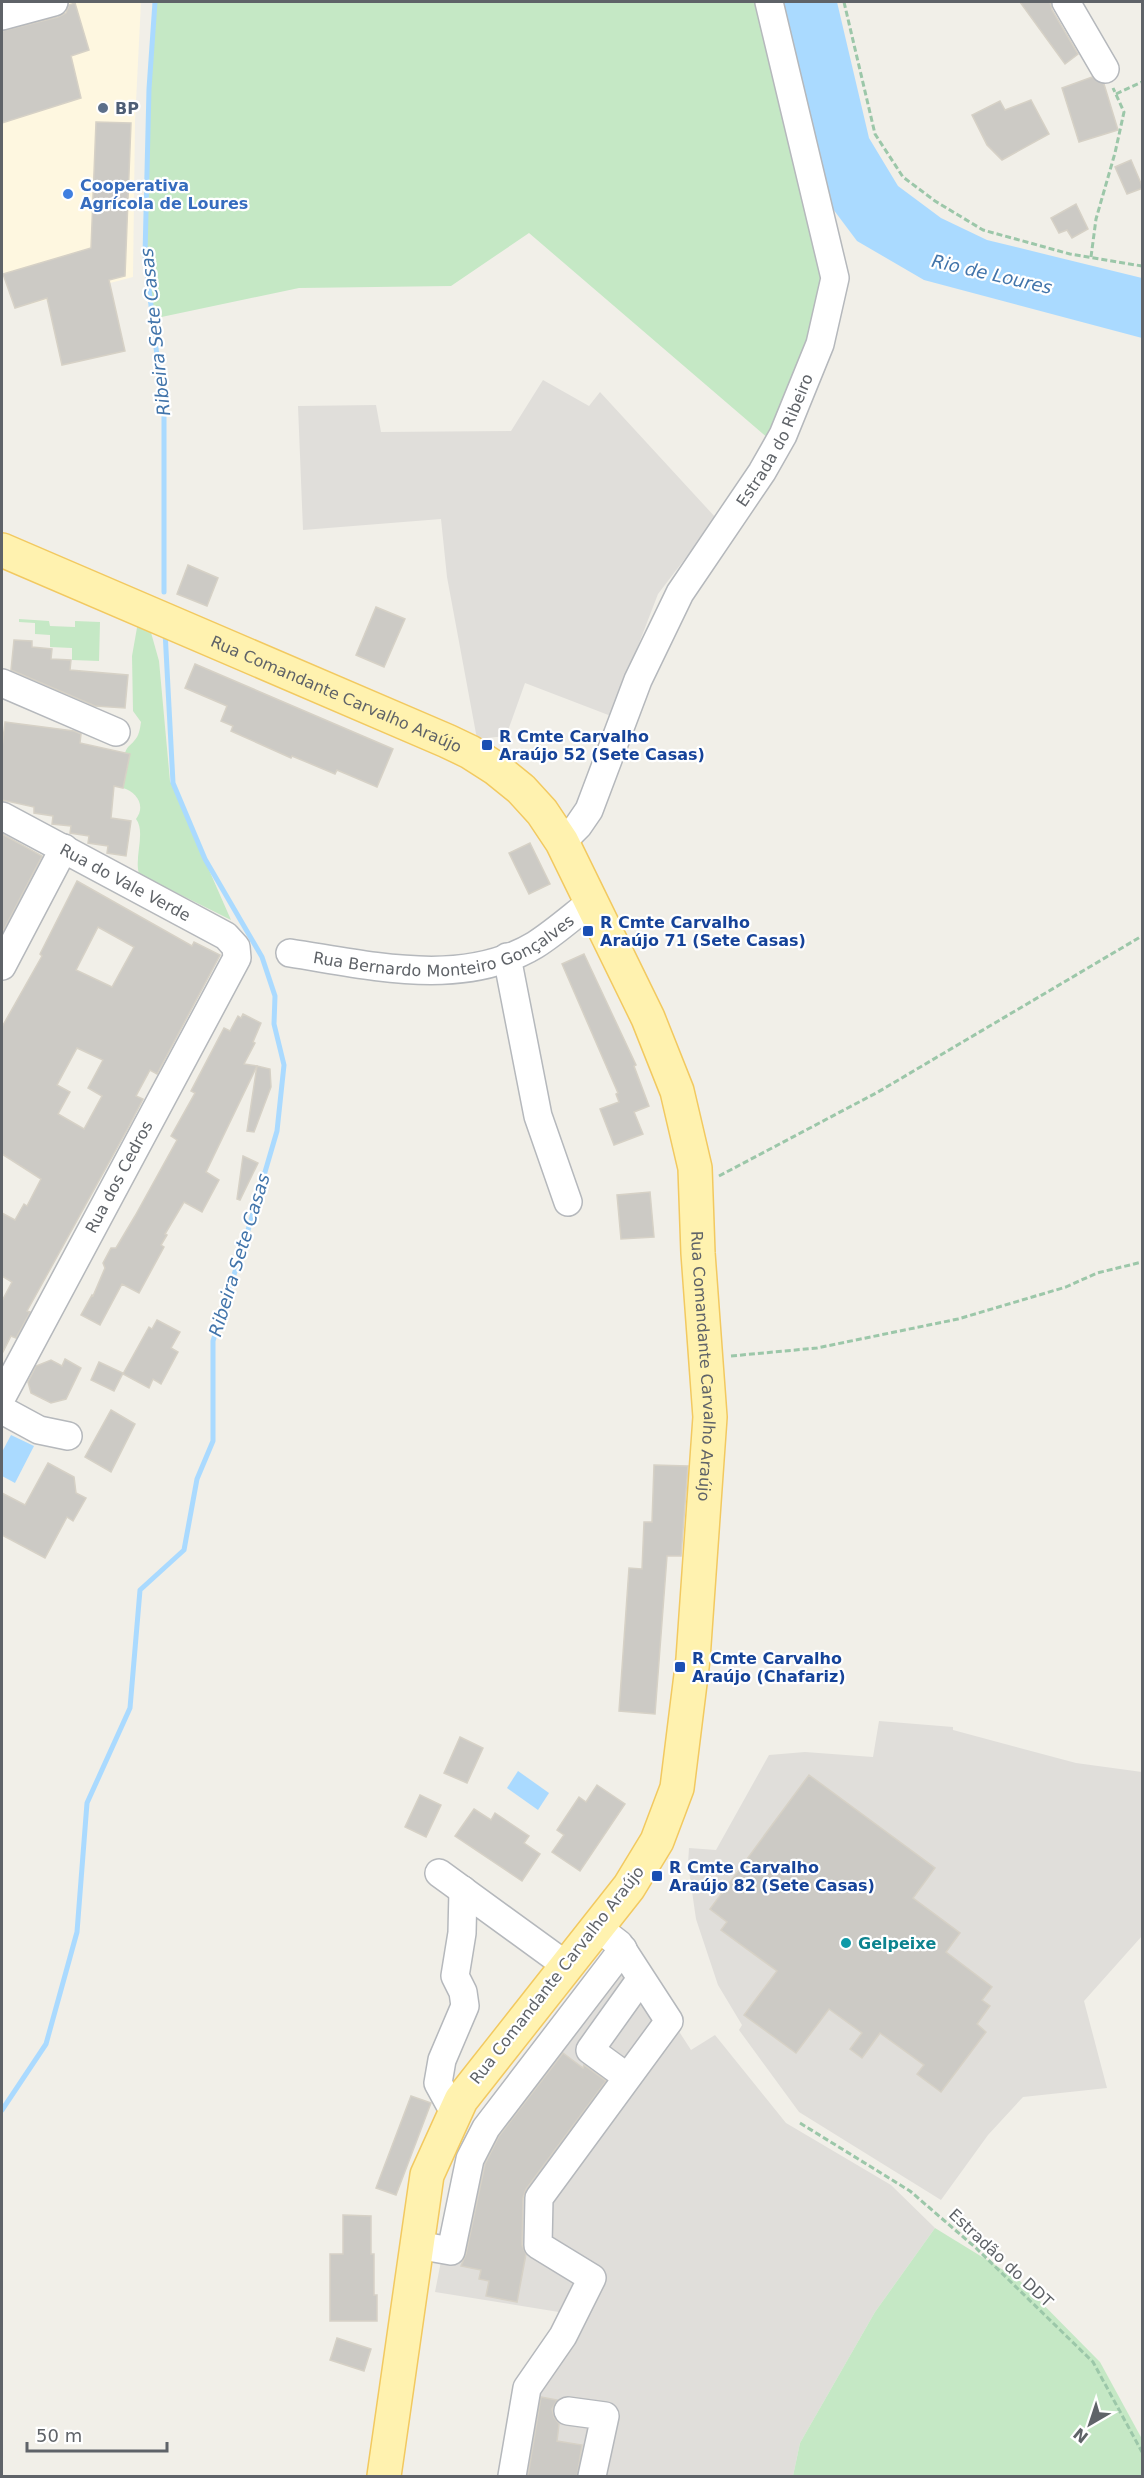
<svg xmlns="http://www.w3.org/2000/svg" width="1144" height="2478" viewBox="0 0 1144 2478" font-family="'DejaVu Sans',sans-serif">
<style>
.commercial{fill:#fef7e0}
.industrial{fill:#e0deda}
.green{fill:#c5e8c5}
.water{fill:#aadaff}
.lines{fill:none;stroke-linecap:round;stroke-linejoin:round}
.stream{stroke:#aadaff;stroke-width:5}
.building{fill:#cccac5;stroke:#d6d1c6;stroke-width:1.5;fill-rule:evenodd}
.minor-casing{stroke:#b5b8bc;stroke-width:30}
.major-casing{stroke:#f2c960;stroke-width:36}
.path{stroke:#9cc7a9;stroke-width:3;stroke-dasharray:6 3;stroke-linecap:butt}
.minor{stroke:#fff;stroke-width:27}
.major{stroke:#fff2af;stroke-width:33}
.service-dot{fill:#5c6f8a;stroke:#fff;stroke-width:2}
.shop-dot{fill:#3f7fe0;stroke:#fff;stroke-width:2}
.transit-dot{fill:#1a4fb4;stroke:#fff;stroke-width:2}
.culture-dot{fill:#0f9aa8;stroke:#fff;stroke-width:2}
.labels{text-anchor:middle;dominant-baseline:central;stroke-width:4.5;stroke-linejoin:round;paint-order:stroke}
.service-label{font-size:16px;font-weight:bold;fill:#4e5e75;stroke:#fff;text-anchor:start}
.shop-label{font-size:16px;font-weight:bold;fill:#366cbe;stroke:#fff;text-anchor:start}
.street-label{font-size:16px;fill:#5f6368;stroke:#fff}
.transit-label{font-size:16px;font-weight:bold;fill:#164399;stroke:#fff;text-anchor:start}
.culture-label{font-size:16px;font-weight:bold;fill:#0d838f;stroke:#fff;text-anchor:start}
.water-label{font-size:18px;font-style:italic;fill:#4174aa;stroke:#fff}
</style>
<rect width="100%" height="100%" fill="#f1efe8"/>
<path class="commercial" d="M2,2H141L135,122L133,277L15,308L2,267Z"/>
<g class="industrial">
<path d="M543,380L589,406L600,392L716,518L658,594L611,716L525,683L506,736L477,739L447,577L441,519L303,530L298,406L376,405L381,432L511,431Z"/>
<path d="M879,1721L953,1727V1730L1076,1763L1142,1772V1936L1084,2001L1107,2088L1023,2097L988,2135L941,2200L799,2112L739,2030L742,2025L718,1985L696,1919L688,1864L689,1848L716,1850L769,1755L805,1752L873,1757Z"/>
<path d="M616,1934L691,2050L715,2035L786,2123L891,2185L935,2228L875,2312L800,2443L793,2476H499L565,2313L435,2292L460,2164Z"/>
</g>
<g class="green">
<path d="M155,2H769L835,278L769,439L529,233L451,286L299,288L152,319L145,255L149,89Z"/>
<path d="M19,619L49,621L50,626L75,627V621L100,622L99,661L72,660V648L50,647V635L35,634V623L19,622Z"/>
<path d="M138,622L150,629L159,661L170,781L231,920L139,874C134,857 146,832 136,819C146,806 137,792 123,788L129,754L125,753C127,746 130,746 134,741C139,736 140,729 141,722L133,711L132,656Z"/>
<path d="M935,2228L1018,2279L1100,2362L1142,2439V2476H793L800,2443L875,2312Z"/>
</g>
<g class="water">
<path d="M777,2H837L869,138L898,186L941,218L987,240L1142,278V338L924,280L857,241L827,201Z"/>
<path d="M11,1435L34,1446L15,1483L2,1476V1452Z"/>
<path d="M518,1771L549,1793L538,1810L507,1788Z"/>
</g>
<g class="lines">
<g class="stream">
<path d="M155,2L149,89L145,255L164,415V592"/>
<path d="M2,2110L46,2044L77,1932L87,1803L130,1708L140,1590L184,1550L197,1479L213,1441V1341L246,1237L277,1131L284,1065L274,1024L275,996L262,957L205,859L173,783L165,631"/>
</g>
</g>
<g class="building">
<path d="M1020,2H1050L1052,10L1078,54L1065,64Z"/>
<path d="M75,3L89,50L71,56L81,98L2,123V31L58,17L66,13L69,5Z"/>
<path d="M1092,77L1104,84L1118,130L1079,142L1062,88Z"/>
<path d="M1031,100L1049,134L1002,160L987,145L972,115L1000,101L1005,110Z"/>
<path d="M96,122L131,123L125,276L109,280L125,351L62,365L47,298L15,308L3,274L91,248Z"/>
<path d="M1131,160L1143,188L1127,194L1115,167Z"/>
<path d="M1076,204L1088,229L1072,238L1067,230L1059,233L1051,218Z"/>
<path d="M188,565L218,578L207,606L177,594Z"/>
<path d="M376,607L405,619L384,667L356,655Z"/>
<path d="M14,640L32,641V647L52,649L51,659L71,660L70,670L128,675L125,708L95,706L11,670Z"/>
<path d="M195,664L393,749L377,787L337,770L335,774L292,756L291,758L231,731L233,726L221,721L227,706L185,688Z"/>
<path d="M5,722L74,731L81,734L80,743L130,754L123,788L114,786L111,818L131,821L126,856L107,853L108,846L88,843L89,836L70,833L71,826L52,824L53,816L34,813V807L2,800V748Z"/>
<path d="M2,834L42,856L2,933Z"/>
<path d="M530,843L550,884L529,894L509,853Z"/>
<path d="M77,881L192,946L194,942L220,955L157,1074L150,1070L136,1096L143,1099L128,1128L27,1311L30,1312L16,1338L11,1336L2,1354V1301L12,1282L2,1276V1213L15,1220L24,1204L27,1206L41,1179L2,1154V1027L42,956L40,954ZM98,927L134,947L112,987L76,970ZM77,1048L103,1060L88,1088L102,1096L84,1129L58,1114L70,1092L57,1085Z"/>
<path d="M584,954L636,1065L634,1066L649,1106L634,1112L643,1134L614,1145L600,1109L619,1102L616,1094L618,1093L562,964Z"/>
<path d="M243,1014L261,1023L253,1042L255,1043L244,1064L257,1066L206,1172L219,1180L202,1212L184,1202L165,1234L167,1235L161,1245L164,1247L139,1293L122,1284L100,1325L81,1315L92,1295L93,1296L105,1268L103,1263L111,1248H116L135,1216L177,1140L171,1136L195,1093L191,1091L224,1028L230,1031L238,1016L241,1018Z"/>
<path d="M257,1066L270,1069L271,1087L254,1132L247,1131Z"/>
<path d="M243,1156L258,1163L240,1200L237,1199Z"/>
<path d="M650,1192L654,1237L621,1239L617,1195Z"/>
<path d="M157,1320L180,1332L171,1348L178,1352L161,1384L153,1379L149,1388L123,1374L149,1327L152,1329Z"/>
<path d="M65,1359L81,1368L66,1399L51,1403L31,1393L28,1382L36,1366L51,1360L62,1366Z"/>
<path d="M99,1362L123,1373L114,1391L91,1380Z"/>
<path d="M111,1410L135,1424L111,1472L85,1457Z"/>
<path d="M48,1463L74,1477L76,1493L86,1498L73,1521L67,1517L45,1558L2,1535V1493L25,1505Z"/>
<path d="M654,1465L688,1466L681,1556H667L655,1714L619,1711L629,1568L642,1569L644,1522H652Z"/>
<path d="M460,1737L483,1748L467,1783L444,1773Z"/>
<path d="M809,1775L935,1868L913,1898L960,1933L946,1952L992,1987L982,2000L990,2006L977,2024L986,2032L941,2092L917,2074L924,2065L880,2033L862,2058L850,2049L862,2033L829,2009L796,2053L744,2015L777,1971L721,1930L727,1922L710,1909Z"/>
<path d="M597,1785L625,1804L580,1871L552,1852L564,1835L557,1830L579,1797L586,1802Z"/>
<path d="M420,1795L441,1805L426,1837L405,1827Z"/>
<path d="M474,1809L491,1820L495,1813L529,1836L524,1843L540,1854L522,1881L455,1836Z"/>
<path d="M563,2053L583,2068L584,2065L606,2081L526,2189L523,2198L522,2245L526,2254L517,2302L486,2296L489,2281L479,2279L481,2270L461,2266L466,2254L485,2164L499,2136Z"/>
<path d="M411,2096L431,2103L396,2195L376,2188Z"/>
<path d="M343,2215L371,2216V2254H374V2295H377V2321H330V2254H343Z"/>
<path d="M337,2338L371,2349L364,2371L330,2360Z"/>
<path d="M541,2397L557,2400L552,2409L554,2417L559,2424L557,2441L582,2445L577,2476H528Z"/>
</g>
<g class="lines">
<defs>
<g id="minor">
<path d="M1066,2L1105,69"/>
<path d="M2,16L54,2"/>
<path d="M2,683L116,732"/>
<path id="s1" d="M2,816L226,936L236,947L237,958L2,1397"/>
<path id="s2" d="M562,842L578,826L589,810L638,680L680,593L762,472L783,435L820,344L835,278L769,2"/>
<path id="s3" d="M290,953C369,965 462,989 535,945C554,933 572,917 590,903"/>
<path d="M507,957L538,1116L568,1202"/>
<path d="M2,966L64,848"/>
<path d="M2,1410L39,1430L68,1436"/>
<path d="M439,1873L567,1966"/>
<path d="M627,2077L590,2050L640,1980"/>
<path d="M455,2114L438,2083L442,2060L465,2006L463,1992L455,1976L462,1933L463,1890"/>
<path d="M417,2245L451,2251L470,2159L486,2128L623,1949"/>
<path d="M568,2411L605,2416L592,2476"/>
<path d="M512,2476L527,2388L563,2336L592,2278L538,2245L539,2198L669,2021L619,1944L597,1927"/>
</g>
<g id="major">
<path id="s4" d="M2,550L447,741L470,752L495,768L521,789L542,812L562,842L648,1018L677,1091L695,1168L698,1253L710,1417L693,1659L677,1788L657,1841L629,1887L461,2100L427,2175L384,2476"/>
</g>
</defs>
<use href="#minor" class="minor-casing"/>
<use href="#major" class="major-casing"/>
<g class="path">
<path d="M844,2L875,134L903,177L935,201L983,230L1070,254L1142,266"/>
<path d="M1116,94L1142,82"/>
<path d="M1091,257L1096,219L1115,153L1124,112L1113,88"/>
<path d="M719,1176L878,1092L1142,936"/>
<path d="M731,1356L817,1348L958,1319L1066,1287L1097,1273L1142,1262"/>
<path d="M800,2123L910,2191L976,2248L1093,2362L1142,2452"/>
</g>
<use href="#minor" class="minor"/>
<use href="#major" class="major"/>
</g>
<circle class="service-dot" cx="103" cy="108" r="6"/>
<circle class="shop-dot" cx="68" cy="194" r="6"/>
<g class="transit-dot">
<rect x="481" y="739" width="12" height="12" rx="3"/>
<rect x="582" y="925" width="12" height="12" rx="3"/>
<rect x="674" y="1661" width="12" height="12" rx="3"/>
<rect x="651" y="1870" width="12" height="12" rx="3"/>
</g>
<circle class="culture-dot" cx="846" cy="1943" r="6"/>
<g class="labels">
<g class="service-label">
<text x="115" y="108">BP</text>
</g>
<g class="shop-label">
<text x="80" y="185">Cooperativa<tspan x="80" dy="18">Agrícola de Loures</tspan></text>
</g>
<g class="street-label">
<text stroke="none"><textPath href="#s2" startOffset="458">Estrada do Ribeiro</textPath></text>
<text stroke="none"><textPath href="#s4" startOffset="364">Rua Comandante Carvalho Araújo</textPath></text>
<text stroke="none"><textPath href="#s1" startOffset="140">Rua do Vale Verde</textPath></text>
<text stroke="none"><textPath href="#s3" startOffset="160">Rua Bernardo Monteiro Gonçalves</textPath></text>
<text transform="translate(119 1177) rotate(-62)">Rua dos Cedros</text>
<text stroke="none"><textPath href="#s4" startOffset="1192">Rua Comandante Carvalho Araújo</textPath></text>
<text transform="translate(557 1975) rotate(-52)">Rua Comandante Carvalho Araújo</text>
<text transform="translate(1001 2258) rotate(43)">Estradão do DDT</text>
</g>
<g class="transit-label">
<text x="499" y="736">R Cmte Carvalho<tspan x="499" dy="18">Araújo 52 (Sete Casas)</tspan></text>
<text x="600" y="922">R Cmte Carvalho<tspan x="600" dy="18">Araújo 71 (Sete Casas)</tspan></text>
<text x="692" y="1658">R Cmte Carvalho<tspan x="692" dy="18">Araújo (Chafariz)</tspan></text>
<text x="669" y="1867">R Cmte Carvalho<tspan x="669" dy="18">Araújo 82 (Sete Casas)</tspan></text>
</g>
<g class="culture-label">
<text x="858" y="1943">Gelpeixe</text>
</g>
<g class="water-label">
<text transform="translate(992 274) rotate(13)">Rio de Loures</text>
<text transform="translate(155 332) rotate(-96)">Ribeira Sete Casas</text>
<text transform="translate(239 1255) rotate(-73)">Ribeira Sete Casas</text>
</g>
</g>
<rect width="1144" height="2478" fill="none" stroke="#5f6368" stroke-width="6"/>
<g transform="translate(1090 2424) rotate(219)" stroke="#ffffff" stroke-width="4.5" paint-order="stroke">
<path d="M0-4.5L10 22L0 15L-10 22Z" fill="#5f6368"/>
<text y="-9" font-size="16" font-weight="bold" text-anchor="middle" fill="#5f6368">N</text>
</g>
<path d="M27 2442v9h140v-9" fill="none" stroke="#5f6368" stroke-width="3"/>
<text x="36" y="2442" font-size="18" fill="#5f6368" stroke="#ffffff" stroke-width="4.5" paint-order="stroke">50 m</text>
</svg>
